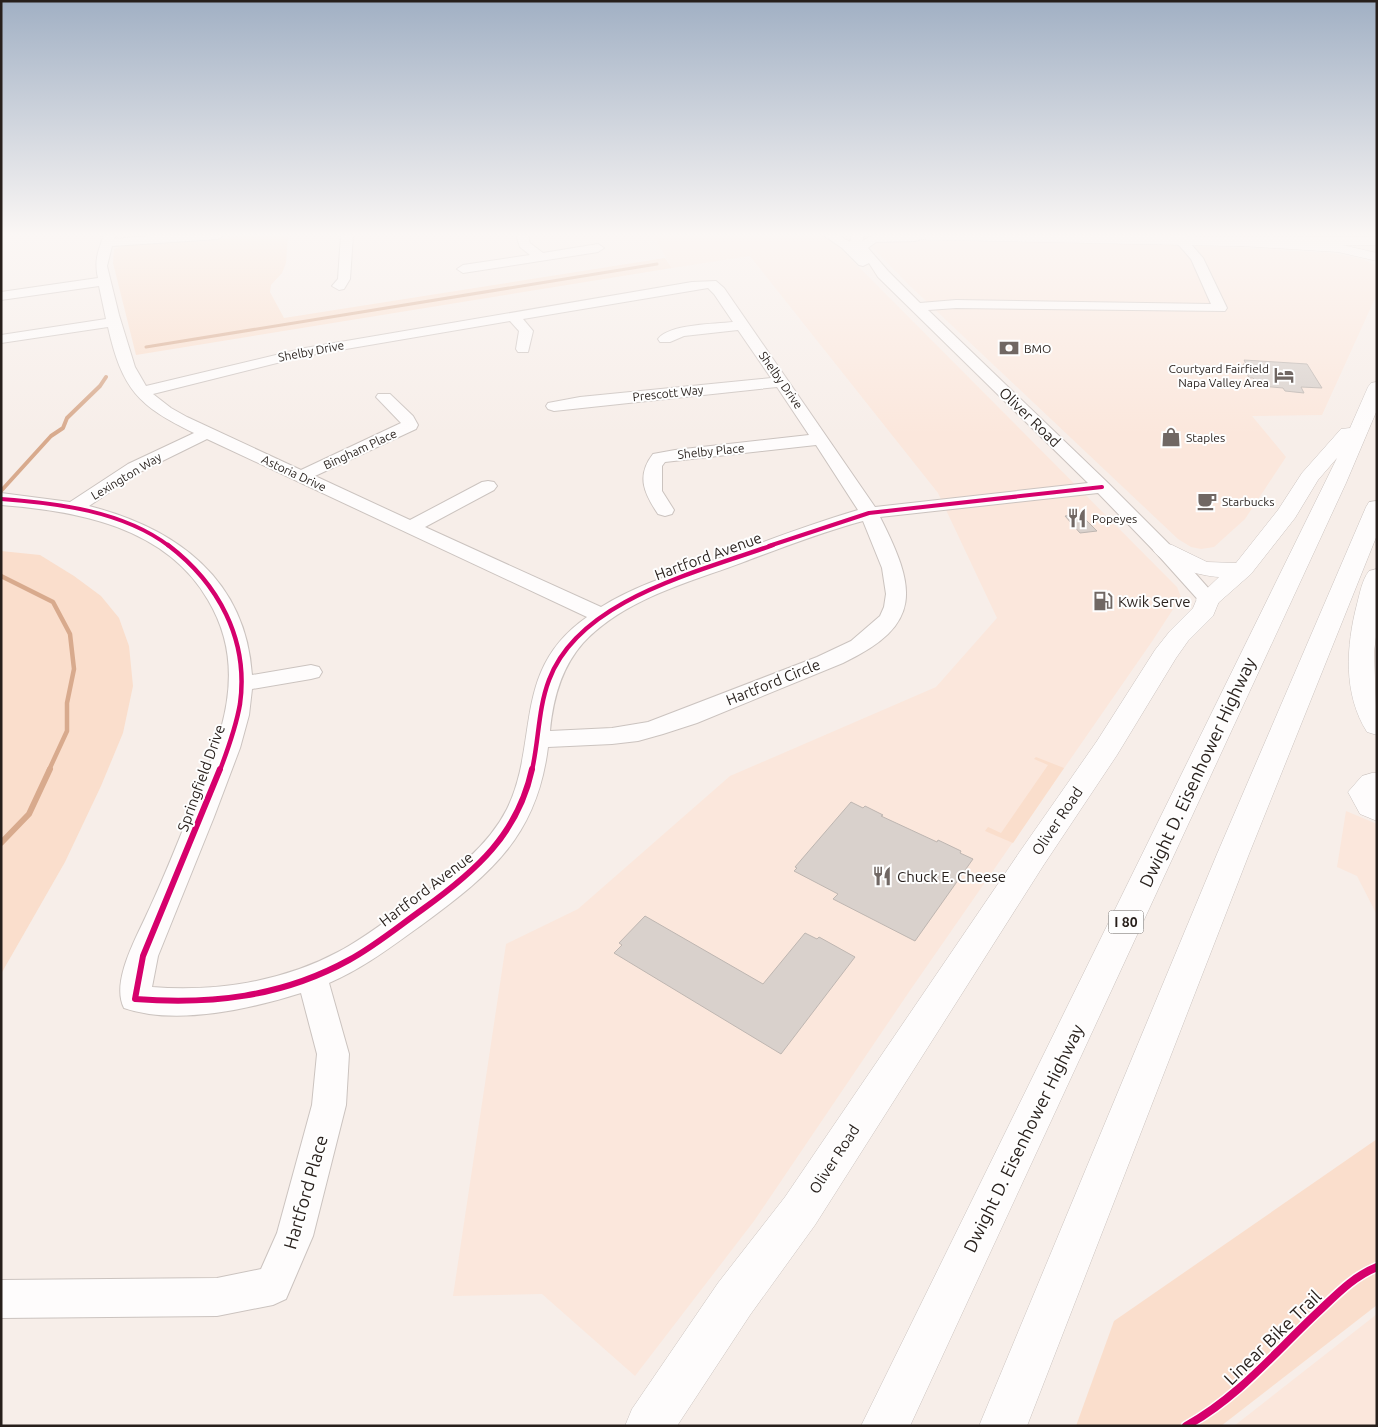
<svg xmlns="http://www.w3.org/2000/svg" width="1378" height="1427" viewBox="0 0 1378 1427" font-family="Ubuntu,sans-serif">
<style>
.built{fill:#fbe7dc}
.green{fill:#fadecc}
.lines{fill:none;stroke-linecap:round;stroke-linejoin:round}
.stream-far3{stroke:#d8aa8d;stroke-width:3}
.stream-far2{stroke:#d8aa8d;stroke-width:4}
.stream-far1{stroke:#d8aa8d;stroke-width:4.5}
.stream{stroke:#d8aa8d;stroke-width:6}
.building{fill:#d9d1cc;stroke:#beb6b1}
.minor-casing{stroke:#cbc3bf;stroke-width:2}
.major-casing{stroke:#cbc3bf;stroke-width:1}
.highway-casing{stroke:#cbc3bf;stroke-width:1}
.minor{fill:#fefcfc;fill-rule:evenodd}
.major{fill:#fefcfc;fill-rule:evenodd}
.highway{fill:#fefcfc;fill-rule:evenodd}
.cycleway-far3-casing{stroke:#fefefe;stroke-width:6}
.cycleway-far2-casing{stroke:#fefefe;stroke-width:8}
.cycleway-far1-casing{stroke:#fefefe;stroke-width:9}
.cycleway-casing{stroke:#fefefe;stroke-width:11}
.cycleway-far3{stroke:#d6006c;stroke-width:4}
.cycleway-far2{stroke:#d6006c;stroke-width:4.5}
.cycleway-far1{stroke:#d6006c;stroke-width:6}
.cycleway{stroke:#d6006c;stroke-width:8}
.labels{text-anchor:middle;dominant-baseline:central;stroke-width:4;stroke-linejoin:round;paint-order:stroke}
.far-poi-label{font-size:12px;fill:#271f1b;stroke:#fefefe;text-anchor:start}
.far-street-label{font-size:12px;fill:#271f1b;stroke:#fefefe}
.shield{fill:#fefefe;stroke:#68625f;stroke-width:1}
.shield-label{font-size:14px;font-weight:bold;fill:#271f1b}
.street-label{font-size:15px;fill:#271f1b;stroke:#fefefe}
.poi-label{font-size:15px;fill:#271f1b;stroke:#fefefe;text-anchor:start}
.near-street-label{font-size:18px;fill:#271f1b;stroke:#fefefe}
</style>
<rect width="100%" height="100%" fill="#f7eee9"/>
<g class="built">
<path d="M653,235H819L834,242L1177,587L1181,597L1153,640L911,989L754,1221L635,1376L542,1294L453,1296L506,944L578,909L730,776L936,687L997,618L938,493L750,256L672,268Z"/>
<path d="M886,240L1159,244L1331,253L1363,259L1377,266V294L1322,415L1252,416L1286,457L1245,519L1214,547L1201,549L1191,547L1178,539L909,285L872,247V244Z"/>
<path d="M1346,811L1377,824V915L1357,876L1337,867Z"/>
<path d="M1377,1314V1426H1234Z"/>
</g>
<g class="green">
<path d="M259,235H288L286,263L282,273L271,285L270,292L284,318L665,258L672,268L136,355L113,263L114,249L126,245Z"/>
<path d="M1,551L40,555L74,576L101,596L119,618L129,646L133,686L123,733L101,786L65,862L1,974Z"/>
<path d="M1036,757L1064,768L1013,843L985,831L988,827L1001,833L1048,765L1034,759Z"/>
<path d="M1377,1139V1305L1221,1426H1076L1114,1321Z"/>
</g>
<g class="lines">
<path class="stream-far3" d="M146,347L657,264"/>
<path class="stream-far2" d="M1,491L51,436L63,428L67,418L100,386L106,377"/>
<path class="stream-far1" d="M1,576L53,602L70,634L74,669L67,703V731L49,770"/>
<path class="stream" d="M1,843L29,814L50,769"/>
</g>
<g class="building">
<path d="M1244,360L1307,364L1322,388L1301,387L1304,393L1285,391L1283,388L1260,386L1253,378H1249L1243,364H1246Z"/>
<path d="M1081,515L1097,531L1080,533L1065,516Z"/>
<path d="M851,802L863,808L865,806L883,815L881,816L937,842L938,840L961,851L960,853L973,859L915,941L833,899L838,894L794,871L797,868L795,867Z"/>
<path d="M645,916L763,984L805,933L817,939L819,937L855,957L781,1054L614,953L622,945L619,943Z"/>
</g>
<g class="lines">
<defs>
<g id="minor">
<path d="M104,235H116L114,239L161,235H224L218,239L112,246L107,266L119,315L135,367L146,386L305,348L692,282L716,281L724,288L875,507L1088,483L878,277L869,263L863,266L859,265L842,248L823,235H838L850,242L852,235H864L862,241L873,235H920L919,240L915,241L876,242L868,248L888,271L920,303L956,300L1211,304L1191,259L1170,235H1183L1203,258L1227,308L1225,311L956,308L928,310L1108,483L1171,546L1218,599L1215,603L1208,605L1201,603L1157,554L1098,493L880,517C916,588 924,625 843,663L697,723L663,734L638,741L612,744L548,747C537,836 491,874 423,924C392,946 364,968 329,983L349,1054L346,1105L313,1236L286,1299L273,1305L217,1316L1,1318V1280L217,1278L261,1269L277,1233L312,1105L317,1054L301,993C250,1009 176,1026 124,1008C111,983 135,940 146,916C162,882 176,847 190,812C219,742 251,672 208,600C166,527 78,511 1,505V493L70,502L128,464L194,433C138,406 122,389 108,327L1,343V335L106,319L99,286L1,300V292L98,278C94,261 98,251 104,235ZM708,288L714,294L733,322C715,324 669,324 658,339L660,342H670L684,336L738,330L771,378L580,397L548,403L546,406L548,409L554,411L777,387L809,435L675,450L653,454C636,476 644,493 658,514L665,516L672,514L674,510L662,491V466L665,462L816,445L858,510C810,524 764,542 717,559C677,573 636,585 601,607L425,527L494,490L497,486L494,482L488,481L482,482L410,520L315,476L416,429L418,425L413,416L390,394H378L376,397L401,423L301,470L187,417L171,408L153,394L305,356L510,321L519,331L516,349L518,352H528L533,331L523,319ZM207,439L587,617C511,670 540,741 507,809C488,847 450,875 416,899C391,917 366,937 338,952C282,982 215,992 152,987L158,956L214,817L240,748L249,715L252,689L311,679L319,677L322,672L319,667L311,665L252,675C246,579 176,528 89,506L140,472ZM863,521L882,568L886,594L884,607L880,616L851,641L817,657L648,722L612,728L550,731C553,699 561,668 583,643C624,599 687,583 741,563C781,548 822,532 863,521Z"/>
<path d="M341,235H353L350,279L344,289L339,290L332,286L338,279Z"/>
<path d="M516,235H528L530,243L543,253L598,244L604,248L598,252L463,273L457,269L463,265L530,255L520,247Z"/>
</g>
<g id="major">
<path d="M890,235L1377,237V245L1231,246L897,239Z"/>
<path d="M1208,592L1217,594L1220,599L1213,616L1188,641L1176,658L1117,755L1043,866L815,1225L750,1315L677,1426H625L632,1409L718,1283L785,1197L1021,850L1097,741L1155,650L1170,631L1193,608L1199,594Z"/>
<path d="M1372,773H1377V821L1360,814L1348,792L1362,776Z"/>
</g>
<g id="highway">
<path d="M1231,238L1338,244L1377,253V261L1338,252L1226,245L1224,242Z"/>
<path d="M1377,382V410L1346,483L910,1426H861L1337,458L1318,480L1295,518L1251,574L1217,604L1208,606L1199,604L1196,599L1219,577C1200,576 1164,566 1153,550L1156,545L1164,543L1172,545L1207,562L1236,563L1278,510L1302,473L1341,429L1350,428L1368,387L1371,383Z"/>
<path d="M1377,501V535L1249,854L1027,1426H979L1217,854L1366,507L1369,502Z"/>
<path d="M1377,569V629L1374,652L1377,735L1367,732C1343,694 1346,646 1357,604C1360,593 1362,580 1369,571Z"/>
</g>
</defs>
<use href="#minor" class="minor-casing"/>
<use href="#major" class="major-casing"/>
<use href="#highway" class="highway-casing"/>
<use href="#minor" class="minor"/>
<use href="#major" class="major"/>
<use href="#highway" class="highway"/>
<defs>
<g id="cycleway-far3">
<path d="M1,499C57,503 123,511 169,546"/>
<path d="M769,546L869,513L1102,487"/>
</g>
<g id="cycleway-far2">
<path d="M168,545C218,583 249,639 240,704C236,727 228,749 220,770"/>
<path d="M532,770C539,740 538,709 549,680C579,599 699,572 773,545"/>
</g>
<path id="cycleway-far1" d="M220,769L143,956L135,999C210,1005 282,997 349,960C375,946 399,926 423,909C476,871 518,834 532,769"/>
<path id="cycleway" d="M1186,1426C1239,1397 1276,1351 1319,1311C1337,1294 1354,1276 1377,1267"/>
</defs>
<use href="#cycleway-far3" class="cycleway-far3-casing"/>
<use href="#cycleway-far2" class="cycleway-far2-casing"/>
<use href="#cycleway-far1" class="cycleway-far1-casing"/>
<use href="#cycleway" class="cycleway-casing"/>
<use href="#cycleway-far3" class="cycleway-far3"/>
<use href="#cycleway-far2" class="cycleway-far2"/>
<use href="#cycleway-far1" class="cycleway-far1"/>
<use href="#cycleway" class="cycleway"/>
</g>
<linearGradient id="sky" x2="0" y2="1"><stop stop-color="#a1b0c4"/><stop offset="0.54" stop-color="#fbf7f5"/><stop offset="1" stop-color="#fbf7f5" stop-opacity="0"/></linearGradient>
<rect width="1378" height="435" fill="url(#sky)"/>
<defs>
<symbol id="bank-bare" viewBox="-9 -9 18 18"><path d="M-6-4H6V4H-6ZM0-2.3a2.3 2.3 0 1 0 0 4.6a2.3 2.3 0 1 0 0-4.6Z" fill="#706763" stroke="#fefefe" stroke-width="2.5" paint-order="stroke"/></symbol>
<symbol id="hotel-bare" viewBox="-9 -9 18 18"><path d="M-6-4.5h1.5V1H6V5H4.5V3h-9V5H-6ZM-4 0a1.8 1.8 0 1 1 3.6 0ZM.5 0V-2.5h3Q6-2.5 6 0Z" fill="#706763" stroke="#fefefe" stroke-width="2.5" paint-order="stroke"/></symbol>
<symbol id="shop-bare" viewBox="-9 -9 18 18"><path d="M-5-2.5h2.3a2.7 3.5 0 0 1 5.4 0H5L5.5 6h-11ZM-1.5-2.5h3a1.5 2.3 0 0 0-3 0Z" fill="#706763" stroke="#fefefe" stroke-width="2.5" paint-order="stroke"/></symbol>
<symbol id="cafe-bare" viewBox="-9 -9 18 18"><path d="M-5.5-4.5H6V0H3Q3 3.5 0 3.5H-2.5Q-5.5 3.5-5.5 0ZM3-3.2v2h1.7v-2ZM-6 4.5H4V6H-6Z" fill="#706763" stroke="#fefefe" stroke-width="2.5" paint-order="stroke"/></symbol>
<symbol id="restaurant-bare" viewBox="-9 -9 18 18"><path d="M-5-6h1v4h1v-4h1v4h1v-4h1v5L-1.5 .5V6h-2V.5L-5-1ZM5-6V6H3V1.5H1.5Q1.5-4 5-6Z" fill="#706763" stroke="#fefefe" stroke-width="2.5" paint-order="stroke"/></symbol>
<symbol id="fuel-bare" viewBox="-9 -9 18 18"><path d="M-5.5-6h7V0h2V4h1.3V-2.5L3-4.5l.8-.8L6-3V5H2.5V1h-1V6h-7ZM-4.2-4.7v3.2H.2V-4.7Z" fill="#706763" stroke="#fefefe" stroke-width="2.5" paint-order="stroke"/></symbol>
</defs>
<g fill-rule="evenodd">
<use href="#bank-bare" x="995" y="334" width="28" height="28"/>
<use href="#hotel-bare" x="1270" y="361" width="28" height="28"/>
<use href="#shop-bare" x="1157" y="423" width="28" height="28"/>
<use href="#cafe-bare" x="1193" y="487" width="28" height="28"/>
<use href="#restaurant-bare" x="1063" y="504" width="28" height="28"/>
<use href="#fuel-bare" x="1089" y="587" width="28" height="28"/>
<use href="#restaurant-bare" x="868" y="862" width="28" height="28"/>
</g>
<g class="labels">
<g class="far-poi-label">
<text x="1024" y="348">BMO</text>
<text x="1269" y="368" text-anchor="end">Courtyard Fairfield<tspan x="1269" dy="14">Napa Valley Area</tspan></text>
<text x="1186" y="437">Staples</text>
<text x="1222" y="501">Starbucks</text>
<text x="1092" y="518">Popeyes</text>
</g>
<g class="far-street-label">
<text transform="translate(311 351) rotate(-11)">Shelby Drive</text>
<text transform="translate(781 380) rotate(55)">Shelby Drive</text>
<text transform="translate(668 393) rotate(-6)">Prescott Way</text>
<text transform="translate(360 449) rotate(-25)">Bingham Place</text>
<text transform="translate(711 451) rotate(-6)">Shelby Place</text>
<text transform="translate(294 473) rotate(25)">Astoria Drive</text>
<text transform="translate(126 476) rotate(-31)">Lexington Way</text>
</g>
<rect class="shield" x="1108.5" y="910.5" width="35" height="23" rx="4"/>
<g class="shield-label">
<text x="1126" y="922">I 80</text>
</g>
<g class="street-label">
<text transform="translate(1030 417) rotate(44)">Oliver Road</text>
<text transform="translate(708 556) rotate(-20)">Hartford Avenue</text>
<text transform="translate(773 682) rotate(-22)">Hartford Circle</text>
<text transform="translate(201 778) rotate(-70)">Springfield Drive</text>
<text transform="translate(1057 821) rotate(-56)">Oliver Road</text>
<text transform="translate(426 889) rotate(-37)">Hartford Avenue</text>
<text transform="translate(834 1159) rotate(-57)">Oliver Road</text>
</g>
<g class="poi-label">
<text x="1118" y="601">Kwik Serve</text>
<text x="897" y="876">Chuck E. Cheese</text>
</g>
<g class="near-street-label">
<text transform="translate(1197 772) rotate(-65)">Dwight D. Eisenhower Highway</text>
<text transform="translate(1023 1138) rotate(-64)">Dwight D. Eisenhower Highway</text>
<text transform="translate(305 1192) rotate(-74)">Hartford Place</text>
<text transform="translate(1272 1337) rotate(-44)">Linear Bike Trail</text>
</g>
</g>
<rect width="1378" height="1427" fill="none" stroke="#271f1b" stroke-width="5"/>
</svg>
